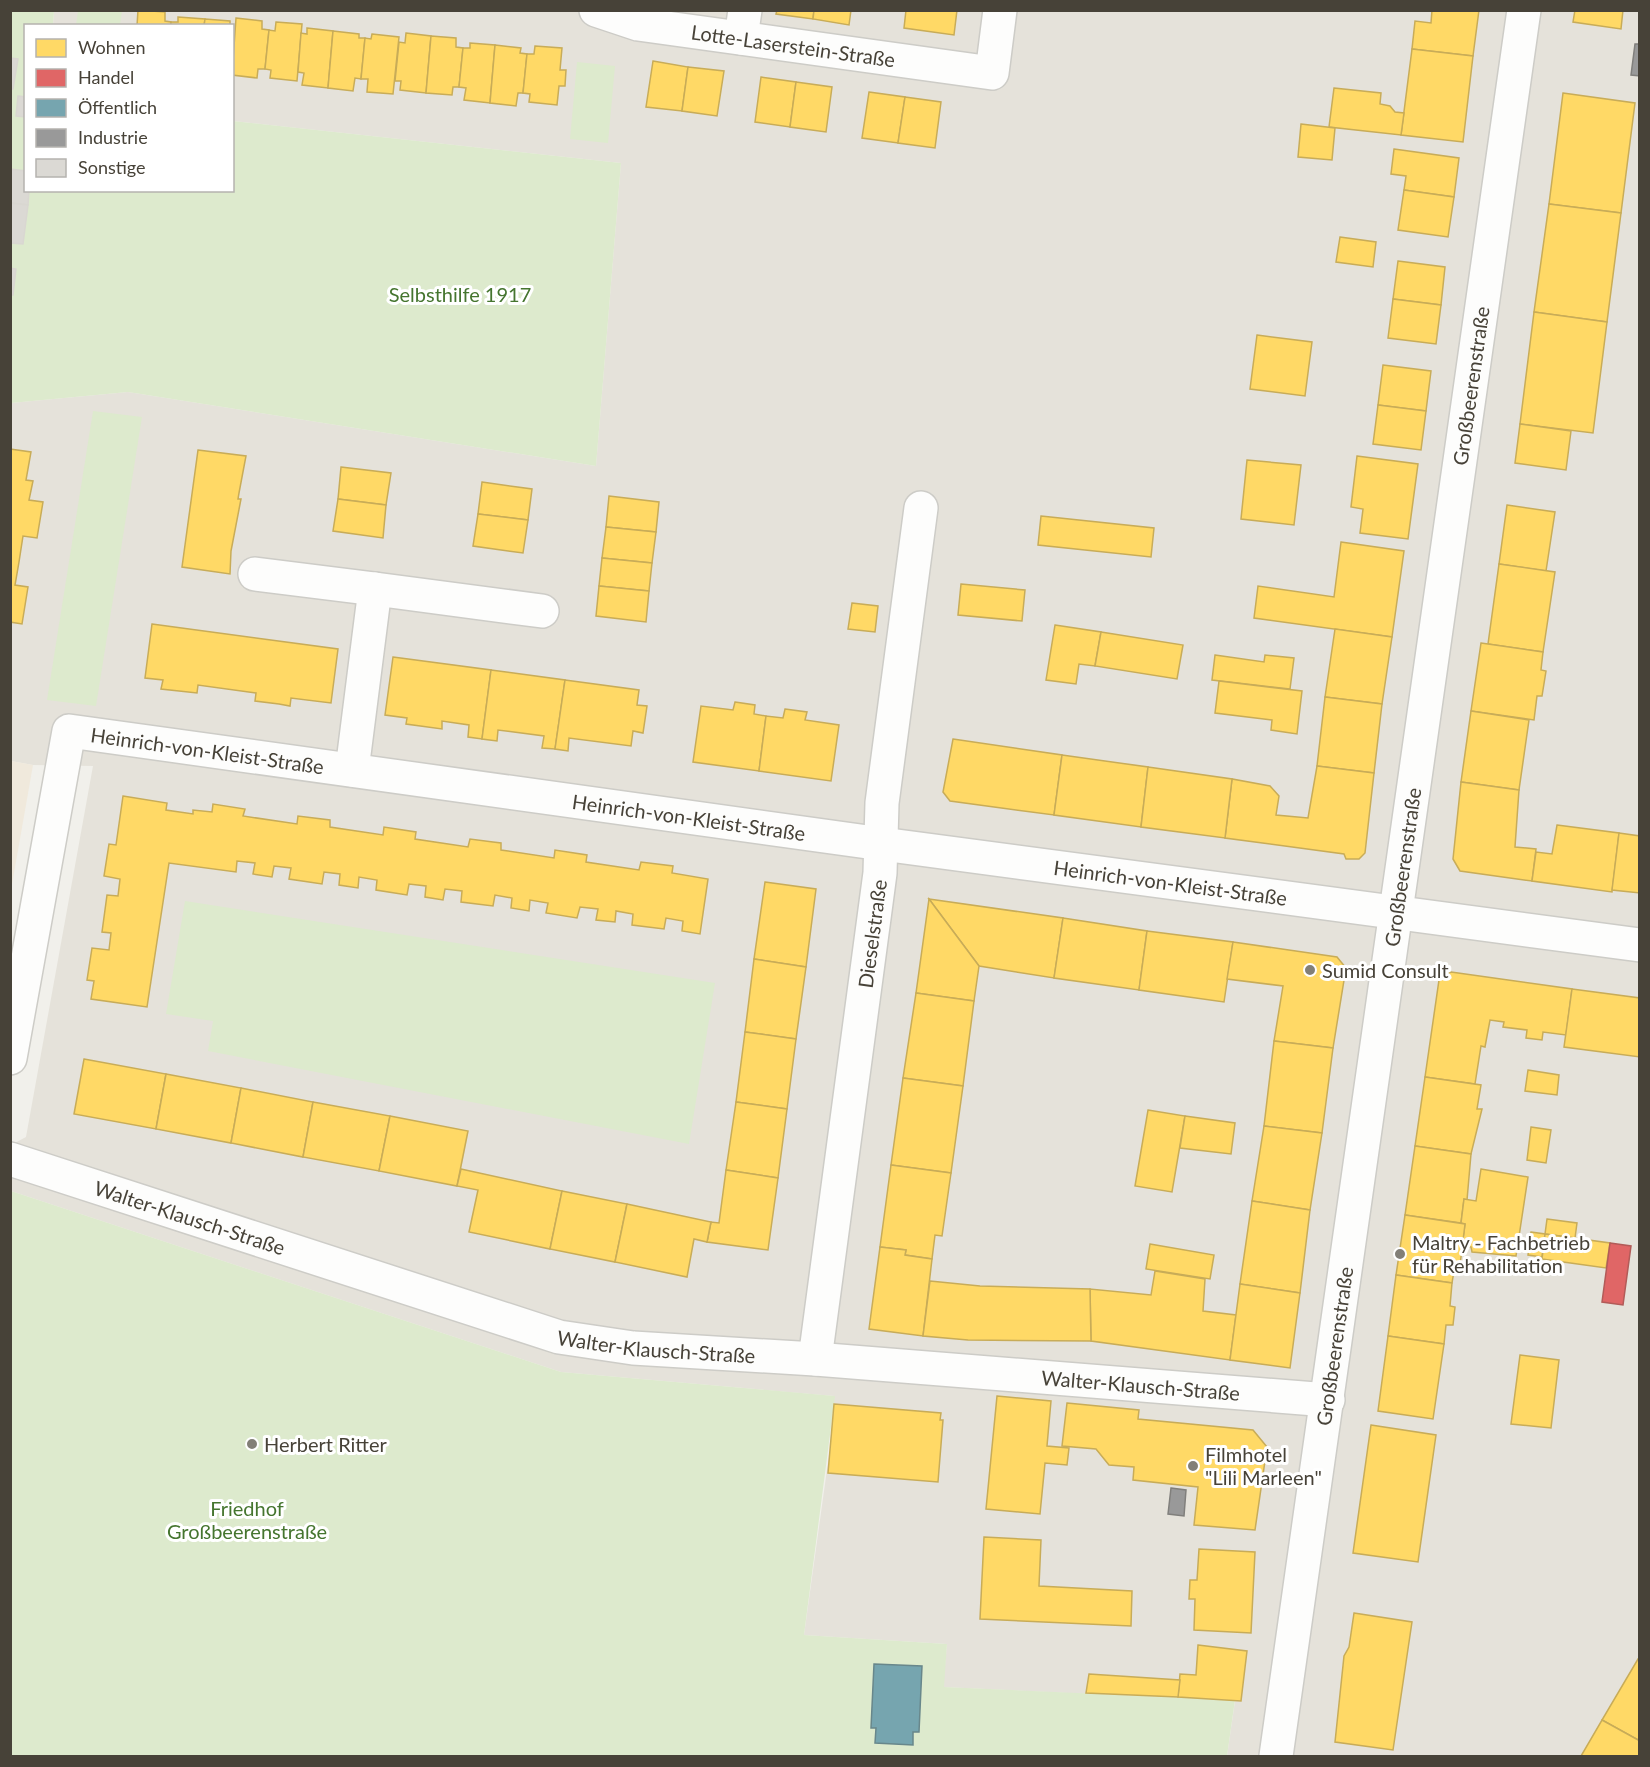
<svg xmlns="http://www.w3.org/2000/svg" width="1650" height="1767" viewBox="0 0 1650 1767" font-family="Lato,sans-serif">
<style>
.residential{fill:#e5e2da}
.commercial{fill:#f0e9dc}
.green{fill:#ddeacd}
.homes{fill:#ffd966;stroke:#c8ac58;stroke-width:1.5}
.shops{fill:#e06666;stroke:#b25b58;stroke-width:1.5}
.public{fill:#76a5af;stroke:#68878b;stroke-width:1.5}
.industry{fill:#999;stroke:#807f7c;stroke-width:1.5}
.building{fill:#dbd9d4;stroke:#d9d7d1;stroke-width:1.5}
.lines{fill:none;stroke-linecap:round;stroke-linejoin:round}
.minor-casing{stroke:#cdccc7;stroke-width:36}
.minor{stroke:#fdfdfc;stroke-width:33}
.poi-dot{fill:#827f77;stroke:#fff;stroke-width:2}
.labels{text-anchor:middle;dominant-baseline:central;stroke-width:6;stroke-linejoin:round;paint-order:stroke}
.street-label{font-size:20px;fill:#474238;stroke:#fff}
.park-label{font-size:20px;fill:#45752f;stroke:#fff}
.poi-label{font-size:20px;fill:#474238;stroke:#fff;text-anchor:start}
</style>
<rect width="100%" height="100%" fill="#f1f0eb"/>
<path class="residential" d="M54,11H1639V1756H1227L1235,1701L943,1687L947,1644L804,1635L830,1448L834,1396L561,1372L11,1191V1145L26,1137L93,766L33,765L11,761V403L128,392L596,466L621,163L233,121L232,26L53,25Z"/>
<path class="commercial" d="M11,761L33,765L11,890L10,761Z"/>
<g class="green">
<path d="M11,11H54L53,25L26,26V190H232L233,121L621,163L596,466L128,392L11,403Z"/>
<path d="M78,11H122L120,25H76Z"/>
<path d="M577,62L615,66L608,143L570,139Z"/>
<path d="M93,411L142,417L96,706L47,700Z"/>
<path d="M185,901L715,983L689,1144L208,1051L213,1021L166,1014Z"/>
<path d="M11,1191L561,1372L835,1396L804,1635L947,1644L944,1687L1235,1700L1227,1756H11Z"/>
</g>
<g class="homes">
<path d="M138,10L165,12V21L171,22V26H137Z"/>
<path d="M777,10H814L813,19L776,14Z"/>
<path d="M814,10H851L849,25L813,19Z"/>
<path d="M906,10H957L954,35L904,28Z"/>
<path d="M1432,10H1479L1473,56L1412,49L1415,21L1431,23Z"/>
<path d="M1575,10H1623L1621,29L1573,22Z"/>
<path d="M178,17L205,19L204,26H171V22H178Z"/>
<path d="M236,18L262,21V29L269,30L265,69H258L257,78L232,75Z"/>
<path d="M205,19L230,21V26H204Z"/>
<path d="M276,22L302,24L297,81L270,78L271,70L265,69L269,30L275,31Z"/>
<path d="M307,28L333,31L328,88L302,85L304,73L298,72L301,33L307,34Z"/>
<path d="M333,31L359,34V38H365L361,79L355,78L353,91L328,88Z"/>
<path d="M406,33L431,36L426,93L400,90L401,81H395L399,42L405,43Z"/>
<path d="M372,34L399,37L393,94L367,92L368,79H361L365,38L371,39Z"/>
<path d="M431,36L456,38V47L463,48L459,87H453L452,95L426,93Z"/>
<path d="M470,43L495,45L490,103L464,100L466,88L459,87L463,48H470Z"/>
<path d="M495,45L521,48L520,53L527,54L523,93H518L516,106L490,103Z"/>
<path d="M535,46L562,48L560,70H566L565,86H559L557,105L529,102L530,94L523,93L527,54H534Z"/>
<path d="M1412,49L1473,56L1463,142L1401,135Z"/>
<path d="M653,61L688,67L682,111L646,107Z"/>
<path d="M688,67L724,71L717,116L682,111Z"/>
<path d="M761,77L796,82L790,127L755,122Z"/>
<path d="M796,82L832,87L826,132L790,127Z"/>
<path d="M1334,88L1381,93L1380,104L1390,106L1395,112L1404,113L1401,135L1329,127Z"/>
<path d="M869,92L905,97L898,143L862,138Z"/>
<path d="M1563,93L1635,103L1621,213L1549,204Z"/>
<path d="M905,97L941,102L935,148L898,143Z"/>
<path d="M1301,124L1335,128L1332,160L1298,157Z"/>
<path d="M1394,149L1459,158L1454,197L1404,190L1406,176L1391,174Z"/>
<path d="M1404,190L1454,197L1448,237L1398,230Z"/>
<path d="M1549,204L1621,213L1607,322L1534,312Z"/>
<path d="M1340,237L1376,242L1373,267L1336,262Z"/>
<path d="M1398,261L1445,267L1441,305L1393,299Z"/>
<path d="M1393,299L1441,305L1436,344L1388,338Z"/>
<path d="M1534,312L1607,322L1593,433L1520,424Z"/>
<path d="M1257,335L1312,342L1305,396L1250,389Z"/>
<path d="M1383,365L1431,371L1426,411L1378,405Z"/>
<path d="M1378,405L1426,411L1421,450L1373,444Z"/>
<path d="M1520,424L1571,431L1566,470L1515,463Z"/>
<path d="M10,449L31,452L26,480L33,481L29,500L43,502L37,538L23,536L19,562L15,585L28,587L22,624L10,622Z"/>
<path d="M198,450L246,456L239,493L238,499H241L231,551L230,574L182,567Z"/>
<path d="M1357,456L1418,464L1408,539L1360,533L1363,509L1351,507Z"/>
<path d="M1247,460L1301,465L1294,525L1241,519Z"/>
<path d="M341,467L391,473L386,505L338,499Z"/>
<path d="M482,482L532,489L528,520L478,514Z"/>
<path d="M609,496L659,502L656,532L606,527Z"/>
<path d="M338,499L386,505L383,538L333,531Z"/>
<path d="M1507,505L1555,512L1546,571L1499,564Z"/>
<path d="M478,514L528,520L523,553L473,546Z"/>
<path d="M1041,516L1154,528L1151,557L1038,545Z"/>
<path d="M606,527L656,532L652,563L602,558Z"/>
<path d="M1341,542L1404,551L1392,637L1254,618L1258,586L1334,597Z"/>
<path d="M602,558L652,563L649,591L599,586Z"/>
<path d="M1499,564L1555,572L1543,652L1488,644Z"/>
<path d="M961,584L1025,590L1022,621L958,615Z"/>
<path d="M599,586L649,591L646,622L596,616Z"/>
<path d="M852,603L878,606L875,632L848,629Z"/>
<path d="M152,624L338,649L331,703L291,698L290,706L279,704L255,701L256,693L198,685L197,693L161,689L163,680L145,678Z"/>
<path d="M1055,625L1101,632L1095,666L1079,664L1076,684L1046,680Z"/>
<path d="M1335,629L1392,637L1382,704L1325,697Z"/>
<path d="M1101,632L1183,645L1177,679L1095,666Z"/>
<path d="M1481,643L1543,652L1541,670L1546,671L1542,696H1537L1534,720L1471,711Z"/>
<path d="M1215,655L1264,662L1265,655L1294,658L1290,689L1212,680Z"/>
<path d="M393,657L491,670L482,739L468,737L469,725L442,721V729L406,724L407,718L385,715Z"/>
<path d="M491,670L565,680L555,749L542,748L544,736L498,730L497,741L482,739Z"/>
<path d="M565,680L639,690L637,705L647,706L643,733L633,731L631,746L569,738L568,751L555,749Z"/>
<path d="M1219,681L1302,691L1297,734L1271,730L1272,720L1215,713Z"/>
<path d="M1325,697L1382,704L1374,773L1317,766Z"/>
<path d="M735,702L755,705L754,714L766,716L759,771L693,762L701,706L733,710Z"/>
<path d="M785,709L807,712L805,720L839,725L831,781L759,771L766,716L783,718Z"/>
<path d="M1471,711L1529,720L1519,790L1461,782Z"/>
<path d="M953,739L1062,755L1054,815L950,801L943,792Z"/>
<path d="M1062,755L1148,767L1141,827L1054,815Z"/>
<path d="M1317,766L1374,773L1365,853L1359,859H1346L1344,854L1225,838L1232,779L1270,786L1279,796L1276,815L1308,818Z"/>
<path d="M1148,767L1232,779L1225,838L1141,827Z"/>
<path d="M1461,782L1519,790L1515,847L1536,849L1532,881L1460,871L1453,859Z"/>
<path d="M123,796L167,803L166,810L193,814V810L212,812L213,804L245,809L243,816L297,824L298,816L330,820V827L383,835L384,827L416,832L415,839L468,847L470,839L493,842L501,843V850L554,858L555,850L587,855L586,862L639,870L641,862L673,866L672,873L708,879L700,934L682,931L683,921L666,918L664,929L632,925L633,914L616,911L615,922L596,920L598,909L580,907L577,918L546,913L548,903L530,900L529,911L511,908L512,898L495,895L493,906L461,902L462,891L445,889L443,900L425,897L426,886L409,884L407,895L376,890L377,880L359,877L358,888L339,885L340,874L324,872L322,884L289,879L291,868L274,866L272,877L253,874L255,863L237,861L236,872L169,863L147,1007L91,999L94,981L87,980L92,948L109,950L111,933L102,932L107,895L118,896L120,879L104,876L109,844L116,845Z"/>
<path d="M1557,825L1619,833L1612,892L1532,881L1536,852L1552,854Z"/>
<path d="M1619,833L1640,836V893L1612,890Z"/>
<path d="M765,882L816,889L806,967L754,959Z"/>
<path d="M929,899L1063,918L1054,978L979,966Z"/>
<path d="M929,899L979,966L974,1001L916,993Z"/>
<path d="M1063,918L1147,931L1139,990L1054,978Z"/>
<path d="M1147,931L1233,942L1224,1002L1139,990Z"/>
<path d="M1233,942L1337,957L1346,968L1333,1048L1274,1041L1283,986L1227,979Z"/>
<path d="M754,959L806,967L796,1039L745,1032Z"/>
<path d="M1451,972L1572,989L1566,1035L1543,1032L1542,1040L1526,1038L1527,1030L1503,1027L1504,1022L1490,1020L1485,1047L1481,1046L1475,1084L1425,1077L1439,980Z"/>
<path d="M1572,989L1640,998V1057L1564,1047Z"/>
<path d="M916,993L974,1001L963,1086L903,1078Z"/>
<path d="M745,1032L796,1039L787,1109L736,1102Z"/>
<path d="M1274,1041L1333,1048L1322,1133L1264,1126Z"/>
<path d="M84,1059L166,1074L156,1129L74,1114Z"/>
<path d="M1528,1070L1559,1075L1557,1095L1525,1091Z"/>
<path d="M166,1074L241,1088L231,1143L156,1129Z"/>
<path d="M1425,1077L1481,1085L1477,1109H1482L1471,1154L1415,1146Z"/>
<path d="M903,1078L963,1086L951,1173L891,1165Z"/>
<path d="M241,1088L313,1102L303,1157L231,1143Z"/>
<path d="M313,1102L390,1116L379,1171L303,1157Z"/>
<path d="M736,1102L787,1109L778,1178L726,1170Z"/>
<path d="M1148,1110L1185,1116L1172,1192L1135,1186Z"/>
<path d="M390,1116L468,1131L457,1186L379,1171Z"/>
<path d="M1185,1116L1235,1123L1231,1154L1180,1148Z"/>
<path d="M1264,1126L1322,1133L1310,1210L1252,1201Z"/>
<path d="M1531,1127L1551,1130L1546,1163L1527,1160Z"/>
<path d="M1415,1146L1471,1154L1467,1200L1464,1199L1461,1223L1405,1215Z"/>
<path d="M891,1165L951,1173L942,1236L935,1235L932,1259L905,1255L906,1250L880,1247Z"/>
<path d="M461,1169L562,1191L550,1249L469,1232L478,1190L457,1186Z"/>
<path d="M1481,1169L1528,1177L1516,1256L1472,1252L1471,1247L1462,1246L1465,1224L1461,1223L1464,1199L1476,1201Z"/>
<path d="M726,1170L778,1178L768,1250L707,1242L711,1222L719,1223Z"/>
<path d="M562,1191L627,1204L615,1262L550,1249Z"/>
<path d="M1252,1201L1310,1210L1300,1293L1240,1284Z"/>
<path d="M627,1204L711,1222L707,1242L694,1239L687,1277L615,1262Z"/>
<path d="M1405,1215L1465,1224L1460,1265H1455L1452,1283L1396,1275Z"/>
<path d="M1547,1219L1577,1223L1575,1238L1545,1234Z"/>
<path d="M1531,1232L1545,1234L1542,1257L1528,1255Z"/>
<path d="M1545,1234L1610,1243L1606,1268L1542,1259Z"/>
<path d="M1150,1244L1214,1255L1210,1279L1146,1269Z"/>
<path d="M880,1247L906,1250L905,1255L932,1259L923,1336L869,1329Z"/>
<path d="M1155,1271L1205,1279L1203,1311L1236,1315L1230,1360L1091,1341L1090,1289L1151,1295Z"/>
<path d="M1396,1275L1452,1283L1450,1306L1455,1307L1453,1325H1446L1444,1344L1388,1336Z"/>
<path d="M930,1281L980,1286L1090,1289L1091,1341L968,1340L923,1336Z"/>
<path d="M1240,1284L1300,1293L1290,1368L1230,1360Z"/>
<path d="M1388,1336L1444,1344L1433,1419L1378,1411Z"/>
<path d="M1520,1355L1559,1360L1551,1428L1511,1424Z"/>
<path d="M997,1396L1051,1401L1047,1446L1069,1448L1067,1465L1045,1463L1040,1514L986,1509Z"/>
<path d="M1067,1403L1139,1410L1138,1419L1253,1430L1267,1447L1255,1530L1194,1525L1198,1487L1133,1480L1134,1467L1109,1465L1096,1449L1062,1446Z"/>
<path d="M834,1404L941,1413L940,1420H943L938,1482L828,1473Z"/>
<path d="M1371,1425L1436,1435L1418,1562L1353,1553Z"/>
<path d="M984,1537L1041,1540L1039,1586L1132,1591L1131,1626L980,1619Z"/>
<path d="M1199,1549L1255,1552L1251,1633L1194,1630L1195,1599H1189L1190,1580H1197Z"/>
<path d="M1354,1613L1412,1622L1393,1750L1335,1742L1344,1656L1349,1647Z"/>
<path d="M1198,1645L1247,1651L1241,1701L1178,1697L1180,1674L1196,1675Z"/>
<path d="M1638,1659L1640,1660V1741L1602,1720Z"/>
<path d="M1089,1674L1180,1680L1178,1697L1086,1693Z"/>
<path d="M1602,1720L1640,1741V1756H1581Z"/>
</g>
<path class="shops" d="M1610,1243L1631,1246L1623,1305L1602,1302Z"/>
<path class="public" d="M874,1664L922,1666L919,1732H913V1745L875,1743L876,1728H871Z"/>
<g class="industry">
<path d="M1635,44H1640V76L1631,75Z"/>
<path d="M1171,1488L1186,1490L1184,1516L1168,1514Z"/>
</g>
<g class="building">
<path d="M10,58L18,59L13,89H10Z"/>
<path d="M18,96L26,97V117L16,116Z"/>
<path d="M10,169L26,171V190H29L28,205L10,203Z"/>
<path d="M10,203L28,205L23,244L10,243Z"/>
<path d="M10,268L16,269L13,295H10Z"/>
</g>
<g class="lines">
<defs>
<g id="minor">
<path id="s1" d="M596,10L638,24L992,73L1000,10"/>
<path d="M741,38L745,10"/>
<path d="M255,574L375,589"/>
<path d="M352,770L375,589L542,611"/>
<path id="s2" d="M10,1058L69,731L882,844L1640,945"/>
<path id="s3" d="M10,1159L559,1337L633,1348L815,1359L1328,1400"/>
<path id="s4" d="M815,1359L880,873L882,803L921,508"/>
<path id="s5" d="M1276,1756L1524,10"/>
</g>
</defs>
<use href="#minor" class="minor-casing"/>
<use href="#minor" class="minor"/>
</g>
<g class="poi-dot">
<circle cx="1310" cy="970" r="6"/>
<circle cx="1400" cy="1254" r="6"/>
<circle cx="252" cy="1444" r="6"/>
<circle cx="1193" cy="1466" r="6"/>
</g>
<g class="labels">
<g class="street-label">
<text stroke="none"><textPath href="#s1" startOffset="201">Lotte-Laserstein-Straße</textPath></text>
<text stroke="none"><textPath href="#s5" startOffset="1384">Großbeerenstraße</textPath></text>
<text stroke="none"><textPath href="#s2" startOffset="472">Heinrich-von-Kleist-Straße</textPath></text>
<text stroke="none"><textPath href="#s2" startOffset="958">Heinrich-von-Kleist-Straße</textPath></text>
<text stroke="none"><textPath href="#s5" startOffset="898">Großbeerenstraße</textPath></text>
<text stroke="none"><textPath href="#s2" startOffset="1444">Heinrich-von-Kleist-Straße</textPath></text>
<text stroke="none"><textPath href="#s4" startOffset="429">Dieselstraße</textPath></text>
<text stroke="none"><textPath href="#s3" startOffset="189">Walter-Klausch-Straße</textPath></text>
<text stroke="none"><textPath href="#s3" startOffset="675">Walter-Klausch-Straße</textPath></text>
<text stroke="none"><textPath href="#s5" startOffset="414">Großbeerenstraße</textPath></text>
<text stroke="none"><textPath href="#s3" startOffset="1161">Walter-Klausch-Straße</textPath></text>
</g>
<g class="park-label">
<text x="460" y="294">Selbsthilfe 1917</text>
<text x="247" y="1508">Friedhof<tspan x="247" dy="23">Großbeerenstraße</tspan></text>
</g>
<g class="poi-label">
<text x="1322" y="970">Sumid Consult</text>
<text x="1412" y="1242">Maltry - Fachbetrieb<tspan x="1412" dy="23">für Rehabilitation</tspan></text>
<text x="264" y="1444">Herbert Ritter</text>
<text x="1205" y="1454">Filmhotel<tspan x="1205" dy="23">"Lili Marleen"</tspan></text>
</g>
</g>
<rect width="1650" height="1767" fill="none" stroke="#474238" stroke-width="24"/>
<rect x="24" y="24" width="210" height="168" fill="#ffffff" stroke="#b5b3af" stroke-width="1.5"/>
<rect x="36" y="39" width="30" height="18" fill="#ffd966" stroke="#b5b3af" stroke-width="1.5"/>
<text x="78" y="54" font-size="18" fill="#474238">Wohnen</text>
<rect x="36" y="69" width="30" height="18" fill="#e06666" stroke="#b5b3af" stroke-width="1.5"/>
<text x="78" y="84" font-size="18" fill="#474238">Handel</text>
<rect x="36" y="99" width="30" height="18" fill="#76a5af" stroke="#b5b3af" stroke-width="1.5"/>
<text x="78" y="114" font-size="18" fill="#474238">Öffentlich</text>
<rect x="36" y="129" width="30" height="18" fill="#999999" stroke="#b5b3af" stroke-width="1.5"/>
<text x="78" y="144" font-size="18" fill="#474238">Industrie</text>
<rect x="36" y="159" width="30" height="18" fill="#dbd9d4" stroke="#b5b3af" stroke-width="1.5"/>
<text x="78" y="174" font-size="18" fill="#474238">Sonstige</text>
</svg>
